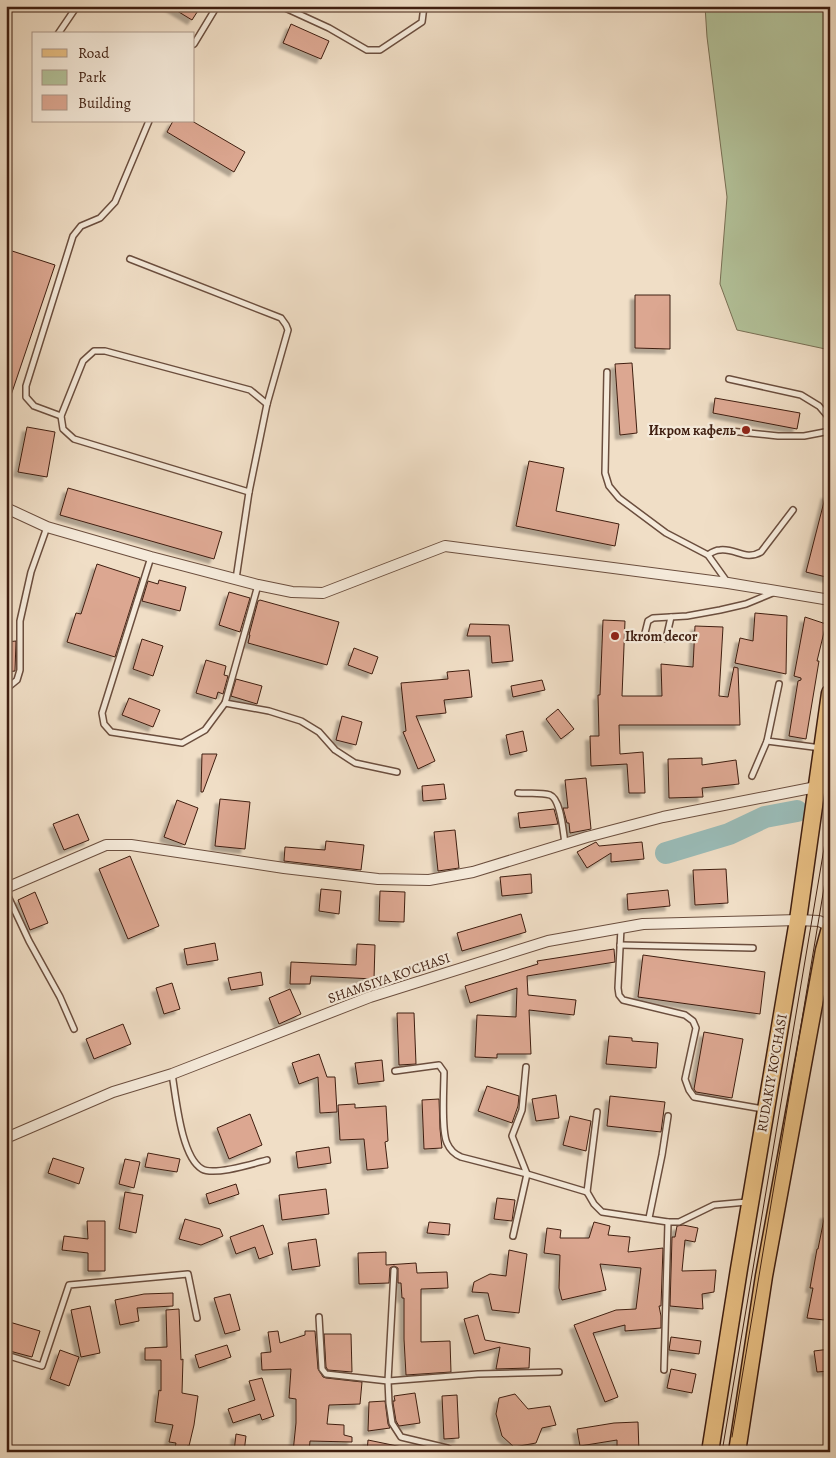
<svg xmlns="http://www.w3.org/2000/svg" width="836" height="1458" viewBox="0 0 836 1458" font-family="Alegreya,serif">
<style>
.green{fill:#b3c29a;stroke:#797055}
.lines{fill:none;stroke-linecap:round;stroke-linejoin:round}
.river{stroke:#9abcb8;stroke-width:22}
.building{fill:#dca791;stroke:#3f1e10;filter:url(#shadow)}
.lane-casing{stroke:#6b4e3e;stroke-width:8}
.street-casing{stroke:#6b4e3e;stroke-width:12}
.primary-casing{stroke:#3f1e10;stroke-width:19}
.lane{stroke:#f5eada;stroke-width:5}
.street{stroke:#f5eada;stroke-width:10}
.primary{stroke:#e8bf83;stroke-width:16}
.tram{stroke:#3f1e10;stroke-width:1}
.poi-dot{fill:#8f2418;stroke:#f5eada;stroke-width:2}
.labels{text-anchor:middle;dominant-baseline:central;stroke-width:4.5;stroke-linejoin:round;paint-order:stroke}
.poi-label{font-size:14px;font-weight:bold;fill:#3f1e10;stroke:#f5eada;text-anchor:end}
.street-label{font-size:14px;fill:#3f1e10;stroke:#f5eada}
</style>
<defs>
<filter id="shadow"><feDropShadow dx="-4.5" dy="4.5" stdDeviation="1" flood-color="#0004"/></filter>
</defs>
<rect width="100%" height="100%" fill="#f0dec6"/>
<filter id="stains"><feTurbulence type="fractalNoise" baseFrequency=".004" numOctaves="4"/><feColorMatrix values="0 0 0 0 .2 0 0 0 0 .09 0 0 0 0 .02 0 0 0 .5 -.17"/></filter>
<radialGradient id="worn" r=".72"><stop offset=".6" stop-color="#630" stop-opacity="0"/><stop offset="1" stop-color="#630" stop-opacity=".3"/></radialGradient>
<path class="green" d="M705,6H830V350L737,330L720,284L727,197L707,37Z"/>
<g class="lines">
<path class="river" d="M666,853L729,834L765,817L797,811"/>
</g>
<g class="building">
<path d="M169,6H201L192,20Z"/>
<path d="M291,24L329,41L321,59L283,43Z"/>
<path d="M173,121H192L245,152L234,172L167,132Z"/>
<path d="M6,249L55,265L8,404H6Z"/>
<path d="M635,295H670V349L635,348Z"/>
<path d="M632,363L637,433L620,435L615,364Z"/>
<path d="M715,398L800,413L797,429L713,413Z"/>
<path d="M27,427L55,432L47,477L18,472Z"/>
<path d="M529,461L564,468L556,511L619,524L615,546L516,526Z"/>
<path d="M68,488L222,532L214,559L60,515Z"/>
<path d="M826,494L830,495V578L806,572Z"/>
<path d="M97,564L140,578L115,657L67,642L76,613L81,614Z"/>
<path d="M159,580L186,587L180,611L142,601L148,581L158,584Z"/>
<path d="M229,592L250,598L240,632L219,625Z"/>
<path d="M260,600L339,622L327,665L248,643L250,635H249L258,601Z"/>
<path d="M755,613L787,616L786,674L735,663L740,638L753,641Z"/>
<path d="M805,617L826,624L817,661H819L806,739L789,736L798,681L801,680V678L794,676Z"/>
<path d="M603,620L625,621L622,696H662L661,664L693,667L695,626L723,627L719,696L728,697L734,667L738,668L740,725H619L620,754L643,752L645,793H629L627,764L591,766L590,736H599L598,695H600Z"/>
<path d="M470,624L509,625L513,661L492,663L490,636H467Z"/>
<path d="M142,639L163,646L153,676L133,669Z"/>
<path d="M16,641L15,671L6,672V642Z"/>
<path d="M354,648L378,657L372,674L348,665Z"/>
<path d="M206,660L226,666L224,675L228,676L223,694L218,692L216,699L196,693Z"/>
<path d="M469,670L472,697L444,700L446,713L416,716L435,761L418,769L403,732L406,731L401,683L448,679L447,672Z"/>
<path d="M236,679L262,686L257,704L231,696Z"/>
<path d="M542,680L545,690L513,697L511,686Z"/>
<path d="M129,698L160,710L153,727L122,715Z"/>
<path d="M558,709L574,729L561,739L546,719Z"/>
<path d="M342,716L362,722L356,745L336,740Z"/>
<path d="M523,731L527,751L510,755L506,735Z"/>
<path d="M202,754H217L203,792H201Z"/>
<path d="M702,758V765L736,760L739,784L702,788L703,797L669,798L668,759Z"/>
<path d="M586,778L591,829L570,833L569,823H567L563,808H568L565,780Z"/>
<path d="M444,784L446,799L423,801L422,786Z"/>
<path d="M220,799L250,802L245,849L215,846Z"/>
<path d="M177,800L198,808L185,845L164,837Z"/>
<path d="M554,809L558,824L520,828L518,813Z"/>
<path d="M78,814L89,840L64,850L53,824Z"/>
<path d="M455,830L459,868L438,871L434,832Z"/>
<path d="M326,841L364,845L361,870L284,861L285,847L325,850Z"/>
<path d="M596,842L599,846L642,842L644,859L611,862V853L587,868L577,852Z"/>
<path d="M130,856L159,926L128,939L99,869Z"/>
<path d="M726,869L728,903L695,905L693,870Z"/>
<path d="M531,874L532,893L502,896L500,877Z"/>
<path d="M321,889L341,891L339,914L319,911Z"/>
<path d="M668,890L670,906L628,910L627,894Z"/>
<path d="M380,891L405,892L404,922L379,921Z"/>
<path d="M35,892L48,923L30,930L18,900Z"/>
<path d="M521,914L526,932L462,951L457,933Z"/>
<path d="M215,943L218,960L187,965L184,949Z"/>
<path d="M357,944L375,945L374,979L311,976L310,984H290L291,962L356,965Z"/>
<path d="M614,949L615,962L527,976L528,995L576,1000L574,1015L529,1010L531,1054H497V1058L475,1057L477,1015L516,1017L517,988L470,1003L465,986L538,964L537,961Z"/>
<path d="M643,955L765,972L760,1014L638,997Z"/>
<path d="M261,972L263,985L231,990L228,978Z"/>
<path d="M172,983L180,1009L164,1014L156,988Z"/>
<path d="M290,989L301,1014L279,1024L269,998Z"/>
<path d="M397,1013H414L416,1064L399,1065Z"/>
<path d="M123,1024L131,1044L94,1059L86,1039Z"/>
<path d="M704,1032L743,1039L732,1098L696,1092L694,1089Z"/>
<path d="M609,1036L632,1038V1041L658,1043L656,1068L606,1064Z"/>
<path d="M319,1054L327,1077H335L337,1112L320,1113L318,1077L299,1084L292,1063Z"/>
<path d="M382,1060L384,1081L358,1084L355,1063Z"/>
<path d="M487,1086L519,1096L518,1106L512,1123L478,1111Z"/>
<path d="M556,1095L559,1118L536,1121L532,1099Z"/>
<path d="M610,1096L665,1102L661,1132L607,1126Z"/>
<path d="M439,1099L440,1129L442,1148L424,1149L422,1100Z"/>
<path d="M355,1104V1108L386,1106L388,1141L385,1142L388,1168L367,1170L364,1139L340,1140L338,1105Z"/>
<path d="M250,1114L262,1145L229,1159L217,1128Z"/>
<path d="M570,1116L591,1121L586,1151L563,1145Z"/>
<path d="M329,1147L331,1163L298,1168L296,1152Z"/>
<path d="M148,1153L180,1159L177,1172L145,1167Z"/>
<path d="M53,1158L84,1168L79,1184L48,1173Z"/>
<path d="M125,1159L140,1162L134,1188L119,1184Z"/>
<path d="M236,1184L239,1194L209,1204L206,1194Z"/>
<path d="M326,1189L329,1214L282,1220L279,1195Z"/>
<path d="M125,1192L143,1195L136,1233L119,1229Z"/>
<path d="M497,1198L515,1200L512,1221L494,1219Z"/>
<path d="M825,1214L830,1215V1283L824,1320L807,1318L813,1288H810L817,1249H818Z"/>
<path d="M185,1219L220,1229L223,1236L201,1245L179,1239Z"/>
<path d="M87,1221H105V1271H88V1253L62,1250L64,1236L88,1239Z"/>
<path d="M429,1222L450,1224L449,1235L427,1233Z"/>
<path d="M594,1222L610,1226L608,1235L630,1237L628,1252L663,1248L661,1306H659L661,1316V1328L625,1331V1325L593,1333L618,1397L605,1402L574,1325L616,1310L636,1309L641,1268L600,1264L606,1290L562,1300L559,1288L560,1255L544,1253L547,1228L561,1230L560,1238H589Z"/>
<path d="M263,1225L273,1254L259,1259L255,1247L236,1254L230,1237Z"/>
<path d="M683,1225L698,1228L695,1242L685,1240L682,1271L716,1270L714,1292L702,1294L703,1309L670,1306L672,1237H675L677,1226Z"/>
<path d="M316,1239L320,1266L292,1270L288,1243Z"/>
<path d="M509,1250L527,1254L519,1313L492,1310L488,1293L472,1292L474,1282L490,1274L506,1276Z"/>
<path d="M386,1252V1265L416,1263L417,1273L447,1272L448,1288L421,1289V1342L450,1341L451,1372L406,1375L404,1339V1298H402L401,1283H398V1268L394,1266L390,1268L389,1283L359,1284L358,1253Z"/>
<path d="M173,1293V1306L137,1308L139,1321L120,1325L115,1300L144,1294Z"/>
<path d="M230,1294L240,1330L225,1334L214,1298Z"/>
<path d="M90,1306L100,1353L81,1357L71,1310Z"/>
<path d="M179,1309L181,1360L183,1359L182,1393L198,1396L194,1425L189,1446H187L185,1452H174L176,1443L169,1442L173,1425L155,1422L159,1390L161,1391V1360H145V1348L167,1347L166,1310Z"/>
<path d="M478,1315L485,1340L530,1348L529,1368L496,1369L500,1347L474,1354L464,1319Z"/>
<path d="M6,1321L40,1331L32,1357L6,1350Z"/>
<path d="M278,1331L280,1343L305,1335V1331H315L318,1369L323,1377L326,1378L362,1382L360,1404L329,1405L327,1424L344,1425V1435L352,1437V1442L310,1441L309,1452H293L296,1423V1399L289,1398L291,1369L262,1370L261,1353L271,1352L268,1332Z"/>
<path d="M324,1334H351L352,1372L328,1370L326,1367Z"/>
<path d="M671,1337L701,1341L699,1354L669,1350Z"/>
<path d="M227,1345L231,1357L199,1368L195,1355Z"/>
<path d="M830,1349V1371L817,1372L814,1351Z"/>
<path d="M60,1350L79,1357L69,1386L50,1379Z"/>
<path d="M671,1369L696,1374L692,1393L667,1388Z"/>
<path d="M262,1378L274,1416L262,1420L260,1414L233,1423L228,1409L255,1400L249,1381Z"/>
<path d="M415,1393L420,1423L399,1426L396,1421L393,1403V1401H395L394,1396Z"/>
<path d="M515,1394L528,1409L550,1406L556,1425L542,1428L536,1443L514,1447L502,1436L496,1414L499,1398Z"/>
<path d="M457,1395L459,1438L444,1439L442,1396Z"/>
<path d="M385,1401L388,1424L390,1428L368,1431L369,1402Z"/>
<path d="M638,1422L639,1452H617V1440L580,1446L577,1429L614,1423Z"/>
<path d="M236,1434L246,1436L244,1452H234Z"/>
<path d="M368,1440L402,1447L401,1452H367Z"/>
</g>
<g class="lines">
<defs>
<g id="lane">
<path d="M281,6L329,28L367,50H380L422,22L424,6"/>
<path d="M58,34L77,6"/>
<path d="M194,44L217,6"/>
<path d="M130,259L281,318L286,325L288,330L267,404L249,492L236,579"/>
<path d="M607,372L605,473L609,486L619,498L666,533L708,555L728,583"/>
<path d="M729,379L801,395L819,406L830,419"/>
<path d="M61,416L34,406L26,397V386L73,236L81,226L100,218L115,202L149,121"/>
<path d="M720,430L778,436H804L830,431"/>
<path d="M249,492L74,439L63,429L61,416L83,361L94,351H105L250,390L267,404"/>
<path d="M708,555C712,552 716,550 720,550C736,548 745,561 761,552L793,510"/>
<path d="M151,557L102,713L104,724L111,732L182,743L205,730L225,703L258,585"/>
<path d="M644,637L648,621L653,618L687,616L720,610L746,604L775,592"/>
<path d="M666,639L671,617"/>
<path d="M779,684L767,741L821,748"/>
<path d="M6,689L17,680L20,670V621L31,572L47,527"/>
<path d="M225,703L269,711L301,721L319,732L335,750L355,763L397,772"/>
<path d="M752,776L767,741"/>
<path d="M518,793C528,794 540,792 550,795C561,799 563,832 565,843"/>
<path d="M6,892L29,941L60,997L74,1029"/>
<path d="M621,928L618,988L619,995L623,1000L685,1015L693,1021L696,1028L685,1079L689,1090L694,1097L763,1109"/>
<path d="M620,945L753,948"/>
<path d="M395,1071L439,1065L444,1072C444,1088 441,1130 447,1143C450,1150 454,1154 461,1157L527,1174L587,1192"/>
<path d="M172,1074C176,1097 181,1157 202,1169C214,1176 252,1164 267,1160"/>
<path d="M597,1112L587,1192L594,1204L602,1212L668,1222H679L714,1205L747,1202"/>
<path d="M649,1218L662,1155L668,1116"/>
<path d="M513,1236L527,1174L512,1136L522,1110L526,1067"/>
<path d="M394,1270L388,1381L389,1403L392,1423L401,1437L447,1448L456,1452"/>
<path d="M319,1317L322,1369L326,1374L388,1381L478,1374L559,1372"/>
<path d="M6,1355L42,1366L69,1285L188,1274L197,1318"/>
<path d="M664,1370L668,1222"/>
</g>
<g id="street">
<path d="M6,508L47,527L151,557L258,585L292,592L323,593L445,546L728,583L830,600"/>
<path d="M6,888L106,845H131L284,868L378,879L429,880L473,872L587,837L663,817L816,787"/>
<path d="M6,1138L113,1092L172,1074L370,997L548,941L643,924L798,920L819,921L830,926"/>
</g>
<g id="primary">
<path d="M710,1452L739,1269L798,920L830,693"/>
<path d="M737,1452L764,1276L824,950L830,928"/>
</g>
</defs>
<use href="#lane" class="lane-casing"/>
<use href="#street" class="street-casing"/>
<use href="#primary" class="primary-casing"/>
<use href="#lane" class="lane"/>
<use href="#street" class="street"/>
<use href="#primary" class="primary"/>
<g class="tram">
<path d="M732,1437L827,870"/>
<path d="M722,1452L830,813"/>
</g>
</g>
<g class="poi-dot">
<circle cx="746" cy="430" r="5"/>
<circle cx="615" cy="636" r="5"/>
</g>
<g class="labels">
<g class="poi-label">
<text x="736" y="430">Икром кафель</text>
<text x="625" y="636" text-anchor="start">Ikrom decor</text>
</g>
<g class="street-label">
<text transform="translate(389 978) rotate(-19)">SHAMSIYA KO'CHASI</text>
<text transform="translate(772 1073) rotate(-80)">RUDAKIY KO'CHASI</text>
</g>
</g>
<rect width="836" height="1458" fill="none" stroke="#f0dec6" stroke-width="25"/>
<rect x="8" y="8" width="821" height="1443" fill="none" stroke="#3f1e10" stroke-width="2.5"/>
<rect x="12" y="12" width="811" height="1433" fill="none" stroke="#3f1e10"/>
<rect x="32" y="32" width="162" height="90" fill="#f5eada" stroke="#ac9889"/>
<rect x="42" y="49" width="25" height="8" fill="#e8bf83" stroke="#ac9889"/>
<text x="78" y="58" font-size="15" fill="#3f1e10">Road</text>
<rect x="42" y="70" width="25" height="15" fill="#b3c29a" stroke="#ac9889"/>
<text x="78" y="82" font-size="15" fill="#3f1e10">Park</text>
<rect x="42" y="95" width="25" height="15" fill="#dca791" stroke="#ac9889"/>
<text x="78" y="108" font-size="15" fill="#3f1e10">Building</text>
<rect width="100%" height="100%" filter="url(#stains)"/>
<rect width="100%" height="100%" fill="url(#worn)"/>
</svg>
